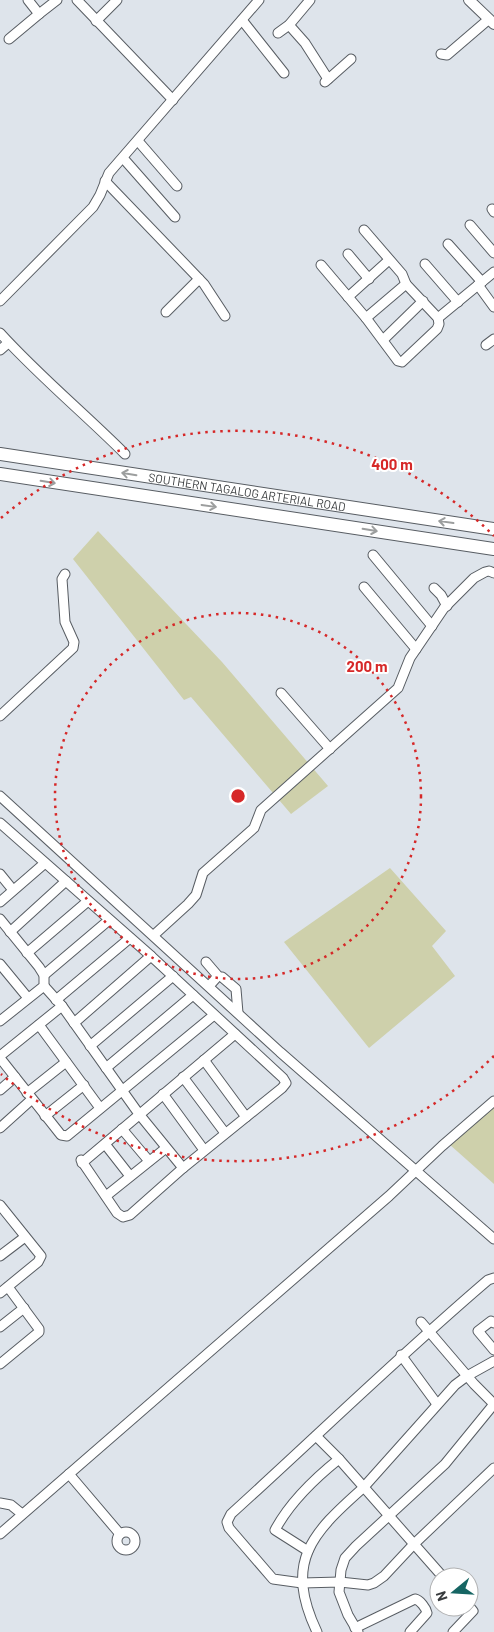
<svg xmlns="http://www.w3.org/2000/svg" width="494" height="1632" viewBox="0 0 494 1632" font-family="Barlow,sans-serif">
<style>
.green{fill:#ced0ab}
.lines{fill:none;stroke-linecap:round;stroke-linejoin:round}
.minor-casing{stroke:#585d63;stroke-width:11}
.major-casing{stroke:#585d63;stroke-width:12}
.highway-casing{stroke:#585d63;stroke-width:14}
.minor{stroke:#fff;stroke-width:9}
.major{stroke:#fff;stroke-width:10}
.highway{stroke:#fff;stroke-width:12}
.oneway{stroke:#9c9e9e}
.ring{fill:none;stroke:#d62828;stroke-width:2.5;stroke-dasharray:2.5 5}
.labels{text-anchor:middle;dominant-baseline:central;stroke-width:4;stroke-linejoin:round;paint-order:stroke}
.street-label{font-size:12px;fill:#393c3e;stroke:#fff}
.centre{fill:#d62828;stroke:#fff;stroke-width:2.5}
.ring-label{font-size:15px;text-anchor:middle;font-weight:bold;fill:#d62828;stroke:#fff;stroke-width:4;stroke-linejoin:round;paint-order:stroke}
</style>
<rect width="100%" height="100%" fill="#dee4eb"/>
<g class="green">
<path d="M98,531L222,662L328,786L291,814L191,697L184,700L73,559Z"/>
<path d="M390,868L446,931L432,946L455,976L369,1048L284,942Z"/>
<path d="M494,1104V1184L449,1144Z"/>
</g>
<g class="lines">
<defs>
<g id="minor">
<path d="M28,0L39,14L57,0"/>
<path d="M77,0L173,100"/>
<path d="M242,20L284,73"/>
<path d="M96,21L117,0"/>
<path d="M289,25L305,43L328,79"/>
<path d="M278,33L289,25L310,0"/>
<path d="M9,39L39,14"/>
<path d="M441,54L447,55L489,19"/>
<path d="M325,82L351,59"/>
<path d="M138,141L177,186"/>
<path d="M123,158L175,217"/>
<path d="M105,181L204,284L225,316"/>
<path d="M492,209L494,212"/>
<path d="M470,225L494,253"/>
<path d="M448,244L482,282"/>
<path d="M348,254L369,279"/>
<path d="M425,264L458,302"/>
<path d="M321,265L366,318L398,361L402,362L437,329L439,324L438,318L406,284L402,274L364,230"/>
<path d="M478,285L494,307"/>
<path d="M348,297L389,260"/>
<path d="M0,301L93,207L100,195L109,173L259,0"/>
<path d="M166,312L199,279"/>
<path d="M366,318L406,284"/>
<path d="M438,318L494,272"/>
<path d="M0,333C39,376 84,413 125,454"/>
<path d="M383,340L423,301"/>
<path d="M486,345L494,339"/>
<path d="M0,350L8,343"/>
<path d="M373,555L432,626"/>
<path d="M364,587L416,649"/>
<path d="M434,588L441,595L447,606"/>
<path d="M281,693L330,749"/>
<path d="M0,716L73,648L74,642L65,622L62,579L65,574"/>
<path d="M0,796L280,1052L494,1239"/>
<path d="M0,823L151,956L283,1078L286,1083L282,1088L183,1168L130,1215L123,1217L117,1213L81,1160"/>
<path d="M0,874L13,890"/>
<path d="M0,902L45,863"/>
<path d="M0,919L39,967L44,975V986L0,1021"/>
<path d="M10,932L66,881"/>
<path d="M154,935L188,904L196,895L203,873L254,828L261,810L398,688L410,658L444,608L474,578L485,572L489,571L494,573"/>
<path d="M27,953L88,901"/>
<path d="M206,962L218,976L209,986"/>
<path d="M0,964L28,998"/>
<path d="M44,975L109,920"/>
<path d="M222,977L236,989L238,1013"/>
<path d="M44,986L62,1006L139,1114L183,1168"/>
<path d="M56,1000L130,938"/>
<path d="M74,1023L151,956"/>
<path d="M39,1025L100,1108"/>
<path d="M90,1046L173,976"/>
<path d="M0,1056L62,1006"/>
<path d="M0,1058L61,1135L67,1136L214,1015"/>
<path d="M204,1060L246,1117"/>
<path d="M106,1068L193,995"/>
<path d="M183,1077L225,1133"/>
<path d="M0,1090L15,1077"/>
<path d="M27,1093L66,1062"/>
<path d="M163,1094L204,1150"/>
<path d="M45,1116L84,1085"/>
<path d="M0,1128L31,1100"/>
<path d="M122,1129L149,1161"/>
<path d="M105,1144L130,1176"/>
<path d="M82,1163L235,1034"/>
<path d="M106,1196L166,1148"/>
<path d="M0,1205L41,1256L38,1262L0,1293"/>
<path d="M0,1256L25,1237"/>
<path d="M494,1278L488,1280C400,1355 317,1436 231,1514L227,1522L229,1528L273,1579L302,1583L340,1582L368,1585L374,1583L384,1576L413,1545L494,1468"/>
<path d="M494,1323L491,1321L478,1331L494,1350"/>
<path d="M0,1327L24,1308"/>
<path d="M401,1355L437,1404"/>
<path d="M0,1364L39,1332V1329L8,1287"/>
<path d="M316,1436L339,1459L443,1577"/>
<path d="M69,1474L120,1534"/>
<path d="M0,1503L11,1505L22,1514"/>
<circle cx="126" cy="1541" r="9"/>
<path d="M0,1534L389,1196L442,1146L494,1101"/>
<path d="M308,1551L275,1530C290,1502 314,1479 339,1459"/>
<path d="M355,1628L415,1599C420,1600 426,1608 427,1613L410,1632"/>
<path d="M317,1632C284,1562 311,1534 363,1488L455,1385L467,1376L494,1361"/>
<path d="M358,1632L348,1615L339,1592L341,1570L345,1558L356,1546L445,1464L494,1404L474,1384L421,1322"/>
<path d="M453,1632L473,1611L469,1606"/>
</g>
<path id="major" d="M469,0L494,24"/>
<g id="highway">
<path id="s1" d="M0,454L494,529"/>
<path d="M0,474L494,549"/>
</g>
</defs>
<use href="#minor" class="minor-casing"/>
<use href="#major" class="major-casing"/>
<use href="#highway" class="highway-casing"/>
<use href="#minor" class="minor"/>
<use href="#major" class="major"/>
<use href="#highway" class="highway"/>
</g>
<defs><path id="oneway-shaft" d="M-6 0H5M1.5-3L5.5 0L1.5 3" fill="none" stroke-width="1.6" stroke-linecap="round" stroke-linejoin="round" transform="scale(1.25)"/></defs>
<g class="oneway">
<use href="#oneway-shaft" transform="translate(129 474) rotate(-171)"/>
<use href="#oneway-shaft" transform="translate(48 482) rotate(9)"/>
<use href="#oneway-shaft" transform="translate(209 506) rotate(8)"/>
<use href="#oneway-shaft" transform="translate(446 522) rotate(-172)"/>
<use href="#oneway-shaft" transform="translate(370 530) rotate(9)"/>
</g>
<g class="ring">
<circle cx="238" cy="796" r="183"/>
<path d="M494 1056A365 365 0 0 1 1 1074M1 518A365 365 0 0 1 494 536"/>
</g>
<g class="labels">
<g class="street-label">
<text stroke="none"><textPath href="#s1" startOffset="250">SOUTHERN TAGALOG ARTERIAL ROAD</textPath></text>
</g>
</g>
<circle cx="238" cy="796" r="8" class="centre"/>
<g class="ring-label">
<text x="392" y="470">400 m</text>
<text x="367" y="672">200 m</text>
</g>
<g transform="translate(454 1592) rotate(252)"><circle r="24" fill="#ffffff" stroke="#b0b1b2"/>
<path d="M0-4L9 19L0 12L-9 19Z" fill="#166563"/>
<text y="-8" font-size="14" font-weight="bold" text-anchor="middle" fill="#393c3e">N</text>
</g>
</svg>
